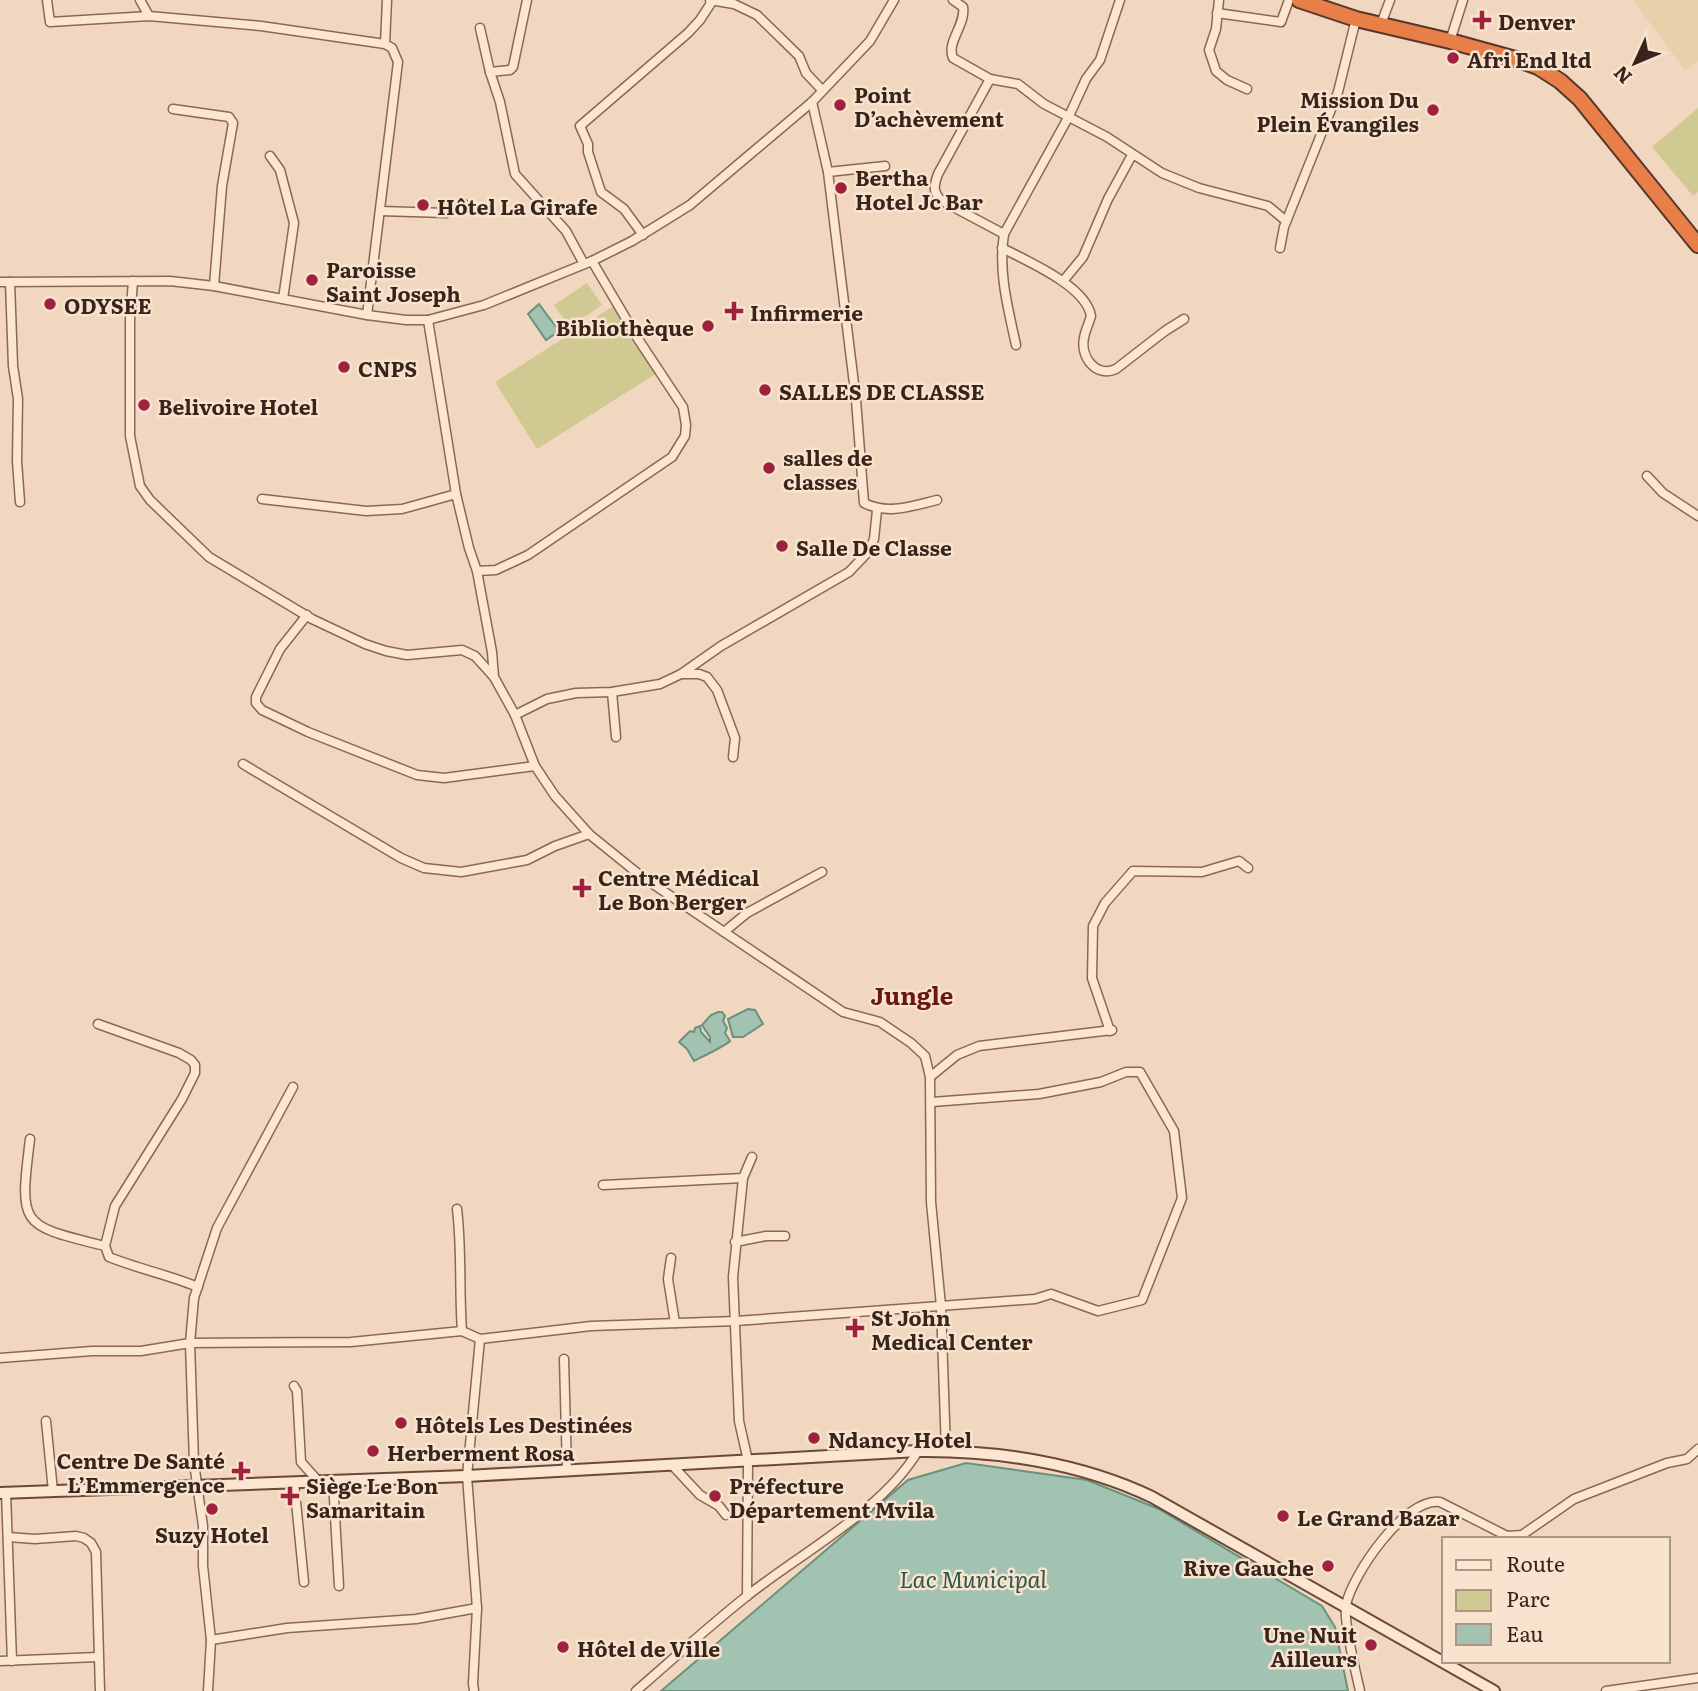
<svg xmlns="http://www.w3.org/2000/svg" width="1698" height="1691" viewBox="0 0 1698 1691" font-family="Literata,serif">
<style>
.farmland{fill:#e7d1ab}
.green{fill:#d0ca92}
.water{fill:#a2c2b2;stroke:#69917e;stroke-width:2}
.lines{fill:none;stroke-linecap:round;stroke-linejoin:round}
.street-casing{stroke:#8b6756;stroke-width:11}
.secondary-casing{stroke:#6d4839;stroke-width:14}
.highway-casing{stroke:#58362b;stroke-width:18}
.street{stroke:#fbe6d2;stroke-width:8}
.secondary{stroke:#fbe6d2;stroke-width:10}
.highway{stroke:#e87f48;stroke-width:14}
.poi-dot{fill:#9e213d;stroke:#f8e3cf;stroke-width:2.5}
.labels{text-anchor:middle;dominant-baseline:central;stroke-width:5;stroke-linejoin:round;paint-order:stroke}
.poi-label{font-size:21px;font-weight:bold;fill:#39241b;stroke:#f8e3cf;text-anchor:start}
.water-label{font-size:23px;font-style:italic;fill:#295a4d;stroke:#f8e3cf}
.quarter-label{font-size:24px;font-weight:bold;fill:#691818;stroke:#f8e3cf}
</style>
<rect width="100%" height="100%" fill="#f1d7bf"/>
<path class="farmland" d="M1633,0H1698V61L1685,70Z"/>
<g class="green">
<path d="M1698,108V192L1693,196L1652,147Z"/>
<path d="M587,283L602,305L569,327L554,305Z"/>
<path d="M615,305L657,373L537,449L495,382Z"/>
</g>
<g class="water">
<path d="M539,304L559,331L546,340L528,314Z"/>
<path d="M748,1009L755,1010L763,1024L743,1037H733L728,1019Z"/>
<path d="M718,1012H722L725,1016L723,1021L727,1028L725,1033L730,1041C724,1047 703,1056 694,1061L687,1049L679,1042L690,1031L694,1032L695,1028L700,1026L701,1032L710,1042V1037L702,1025L711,1015Z"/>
<path d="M966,1463L1087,1480L1159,1509L1322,1606L1335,1627L1348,1691H661L908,1480Z"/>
</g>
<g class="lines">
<defs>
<g id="street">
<path d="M47,0L50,22L149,16L261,26L385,44L392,48L398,62L367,315"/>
<path d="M140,0L149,16"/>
<path d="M710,0L734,4L757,15L799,56L806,73L822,90"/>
<path d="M953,0L963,7C966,25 946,42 953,58L990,79L1018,84L1044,104L1107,137L1162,173L1199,188L1268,206L1286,221"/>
<path d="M1219,0L1216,29L1209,50L1216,71L1227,80L1247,89"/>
<path d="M1217,13L1281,22L1289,0"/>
<path d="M1381,24L1390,0"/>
<path d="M480,28L490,72L500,102L515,174L566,231L584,264"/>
<path d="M1450,41L1463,0"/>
<path d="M385,44L387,0"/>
<path d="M490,72L510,70L513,67L527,0"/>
<path d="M990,79L938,174C934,185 932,192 942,201L1004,234"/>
<path d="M812,102L828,172L856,400L864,503C888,515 912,506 937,500"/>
<path d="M173,109L229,117L233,123L222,186L214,286"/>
<path d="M270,156L280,170L294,223L283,299"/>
<path d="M828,172L885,166"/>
<path d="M380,211L446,213L464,204"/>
<path d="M643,235L624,209L601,192L588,152V144L580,126L688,33L700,20L713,0"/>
<path d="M1002,248C1027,261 1086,286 1091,316C1089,323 1085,331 1084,338C1080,357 1096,378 1116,369L1165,331L1184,319"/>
<path d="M1280,248L1284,227L1338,92L1356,19"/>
<path d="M1064,280L1083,257L1108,199L1132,155"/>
<path d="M133,281L130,320V436L140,486L150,500L209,557L312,619L365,644L386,651L407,655L462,650L475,656L494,677"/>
<path d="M0,282L170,281L214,286L367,315L406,320H428L484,305L592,261L632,241L690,205L812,102L870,41L894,0"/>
<path d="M10,282L13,366L18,399L17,461L20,502"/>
<path d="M428,320L456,494L469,548L477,571L492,652L494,677L515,715L535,766L555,796L589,834L641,876L843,1012L880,1022L911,1043L925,1056L930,1077L931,1202L941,1306L946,1451"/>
<path d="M1016,345C1008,308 998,272 1004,234L1069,116L1086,79L1100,60L1120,0"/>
<path d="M1647,476L1663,493L1698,516"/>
<path d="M262,499L366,511L402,509L456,494"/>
<path d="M477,571L496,570L528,555L672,457L685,436L686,425L683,407L638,339L592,261"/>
<path d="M307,615L280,649L256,697V703L262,710L308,732L417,775L444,778L535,766"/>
<path d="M682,674H699L707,677L717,690L735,738L733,757"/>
<path d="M612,692L616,737"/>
<path d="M515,715L547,699L576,693L612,692L660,684L681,674L721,646L849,572L869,551L874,539L877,510"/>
<path d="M243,764L401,858L424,868L461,872L527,860L555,846L589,834"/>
<path d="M724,932L747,913L822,872"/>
<path d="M98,1024L179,1053L191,1060L195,1065V1073L182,1099L115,1206L105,1246"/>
<path d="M1110,1031L1092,978L1093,926L1105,903L1133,871L1202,872L1239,861L1248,868"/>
<path d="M930,1077L957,1055L979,1046L1112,1030"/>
<path d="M30,1139C19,1227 20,1225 105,1246L109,1257C139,1269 169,1275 198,1287"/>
<path d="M603,1185L743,1178"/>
<path d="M457,1209C462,1250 459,1290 462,1331"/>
<path d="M735,1242L766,1236H785"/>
<path d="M671,1258L668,1279L675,1323"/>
<path d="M0,1358L92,1351H141L190,1343L351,1342L462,1331L480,1339L591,1326L736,1321L1035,1299L1051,1294L1098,1311L1142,1300L1182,1198L1174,1131L1140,1072H1126L1101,1082L1039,1094L932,1102"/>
<path d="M564,1359L567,1471"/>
<path d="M294,1386L297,1391L301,1462L319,1482"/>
<path d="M46,1421L53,1491"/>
<path d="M672,1465L700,1495L719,1506L726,1515"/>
<path d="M333,1481L339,1586"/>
<path d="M294,1482L304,1582"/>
<path d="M6,1492L12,1661"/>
<path d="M8,1537L35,1539L76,1536L84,1538L91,1543L96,1552L100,1691"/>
<path d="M747,1596L748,1461L739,1421L733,1277L743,1178L752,1157"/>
<path d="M211,1640L287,1628L416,1619L477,1608"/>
<path d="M0,1661L98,1657"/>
<path d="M208,1691L211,1640L203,1566V1526L194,1463L190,1343L194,1298L217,1228L293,1087"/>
<path d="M474,1691L473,1683L477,1608L467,1476L480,1339"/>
<path d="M636,1691C673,1659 709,1626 747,1596C801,1553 883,1510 918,1451"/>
<path d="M1360,1691C1356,1673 1343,1621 1346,1605C1352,1575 1405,1497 1440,1502L1507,1536L1522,1535L1574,1499L1667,1463L1687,1459L1698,1449"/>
<path d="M1606,1691L1698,1678"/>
</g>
<path id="secondary" d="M0,1493L467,1476L918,1451C996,1450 1081,1463 1152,1497L1494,1691"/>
<path id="highway" d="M1299,0L1356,19L1450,41L1519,60L1538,67L1560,81L1580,99L1698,245"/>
</defs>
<use href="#street" class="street-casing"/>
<use href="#secondary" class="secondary-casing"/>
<use href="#highway" class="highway-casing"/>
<use href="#street" class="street"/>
<use href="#secondary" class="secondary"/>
<use href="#highway" class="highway"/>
</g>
<g class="poi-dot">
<path d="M1478.5 9.5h7v7h7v7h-7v7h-7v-7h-7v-7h7z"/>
<circle cx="1453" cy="58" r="7"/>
<circle cx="840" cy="105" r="7"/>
<circle cx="1433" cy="110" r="7"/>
<circle cx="841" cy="188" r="7"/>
<circle cx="423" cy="205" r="7"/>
<circle cx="312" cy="280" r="7"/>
<circle cx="50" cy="304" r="7"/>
<path d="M730.5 300.5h7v7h7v7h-7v7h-7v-7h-7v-7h7z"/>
<circle cx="708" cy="326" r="7"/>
<circle cx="344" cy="367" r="7"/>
<circle cx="765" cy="390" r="7"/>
<circle cx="144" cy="405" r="7"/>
<circle cx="769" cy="468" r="7"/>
<circle cx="782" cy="546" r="7"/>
<path d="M578.5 877.5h7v7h7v7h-7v7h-7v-7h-7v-7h7z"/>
<path d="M851.5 1317.5h7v7h7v7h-7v7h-7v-7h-7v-7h7z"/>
<circle cx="401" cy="1423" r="7"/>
<circle cx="814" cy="1438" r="7"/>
<circle cx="373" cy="1451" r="7"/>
<path d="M237.5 1460.5h7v7h7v7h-7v7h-7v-7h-7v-7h7z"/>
<path d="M286.5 1485.5h7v7h7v7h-7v7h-7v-7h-7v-7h7z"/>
<circle cx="715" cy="1496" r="7"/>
<circle cx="212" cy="1509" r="7"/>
<circle cx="1283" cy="1516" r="7"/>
<circle cx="1328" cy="1566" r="7"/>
<circle cx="1371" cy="1645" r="7"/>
<circle cx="563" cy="1647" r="7"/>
</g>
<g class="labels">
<g class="poi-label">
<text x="1498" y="20">Denver</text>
<text x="1467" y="58">Afri End ltd</text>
<text x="854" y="93">Point<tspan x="854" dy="24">D’achèvement</tspan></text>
<text x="1419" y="98" text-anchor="end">Mission Du<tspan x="1419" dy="24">Plein Évangiles</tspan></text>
<text x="855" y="176">Bertha<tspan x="855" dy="24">Hotel Jc Bar</tspan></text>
<text x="437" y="205">Hôtel La Girafe</text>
<text x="326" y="268">Paroisse<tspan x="326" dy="24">Saint Joseph</tspan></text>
<text x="64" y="304">ODYSEE</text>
<text x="750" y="311">Infirmerie</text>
<text x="694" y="326" text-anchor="end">Bibliothèque</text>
<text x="358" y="367">CNPS</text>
<text x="779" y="390">SALLES DE CLASSE</text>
<text x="158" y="405">Belivoire Hotel</text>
<text x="783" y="456">salles de<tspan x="783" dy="24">classes</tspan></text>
<text x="796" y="546">Salle De Classe</text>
<text x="598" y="876">Centre Médical<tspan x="598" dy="24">Le Bon Berger</tspan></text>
<text x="871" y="1316">St John<tspan x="871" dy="24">Medical Center</tspan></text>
<text x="415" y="1423">Hôtels Les Destinées</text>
<text x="828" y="1438">Ndancy Hotel</text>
<text x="387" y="1451">Herberment Rosa</text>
<text x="225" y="1459" text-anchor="end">Centre De Santé<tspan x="225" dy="24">L’Emmergence</tspan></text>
<text x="306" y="1484">Siège Le Bon<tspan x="306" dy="24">Samaritain</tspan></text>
<text x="729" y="1484">Préfecture<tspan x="729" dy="24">Département Mvila</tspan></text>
<text x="1297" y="1516">Le Grand Bazar</text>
<text x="212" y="1533" text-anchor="middle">Suzy Hotel</text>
<text x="1314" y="1566" text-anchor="end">Rive Gauche</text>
<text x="1357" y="1633" text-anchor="end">Une Nuit<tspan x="1357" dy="24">Ailleurs</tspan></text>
<text x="577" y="1647">Hôtel de Ville</text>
</g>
<g class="water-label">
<text x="973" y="1578">Lac Municipal</text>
</g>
<g class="quarter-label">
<text x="912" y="994">Jungle</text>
</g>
</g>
<rect x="1442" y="1537" width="228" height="126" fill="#f8e3cf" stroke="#ac9787" stroke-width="2"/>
<rect x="1456" y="1560" width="35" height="10" fill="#fbe6d2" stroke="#ac9787" stroke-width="2"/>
<text x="1506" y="1572" font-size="21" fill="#39241b">Route</text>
<rect x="1456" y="1590" width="35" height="21" fill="#d0ca92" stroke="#ac9787" stroke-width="2"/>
<text x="1506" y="1607" font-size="21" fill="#39241b">Parc</text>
<rect x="1456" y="1624" width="35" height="21" fill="#a2c2b2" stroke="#ac9787" stroke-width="2"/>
<text x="1506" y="1642" font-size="21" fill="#39241b">Eau</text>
<g transform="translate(1635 63) rotate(226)" stroke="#f8e3cf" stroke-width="5" paint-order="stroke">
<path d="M0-5L12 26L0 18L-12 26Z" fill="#39241b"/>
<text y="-10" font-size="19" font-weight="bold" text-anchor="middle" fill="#39241b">N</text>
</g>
</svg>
